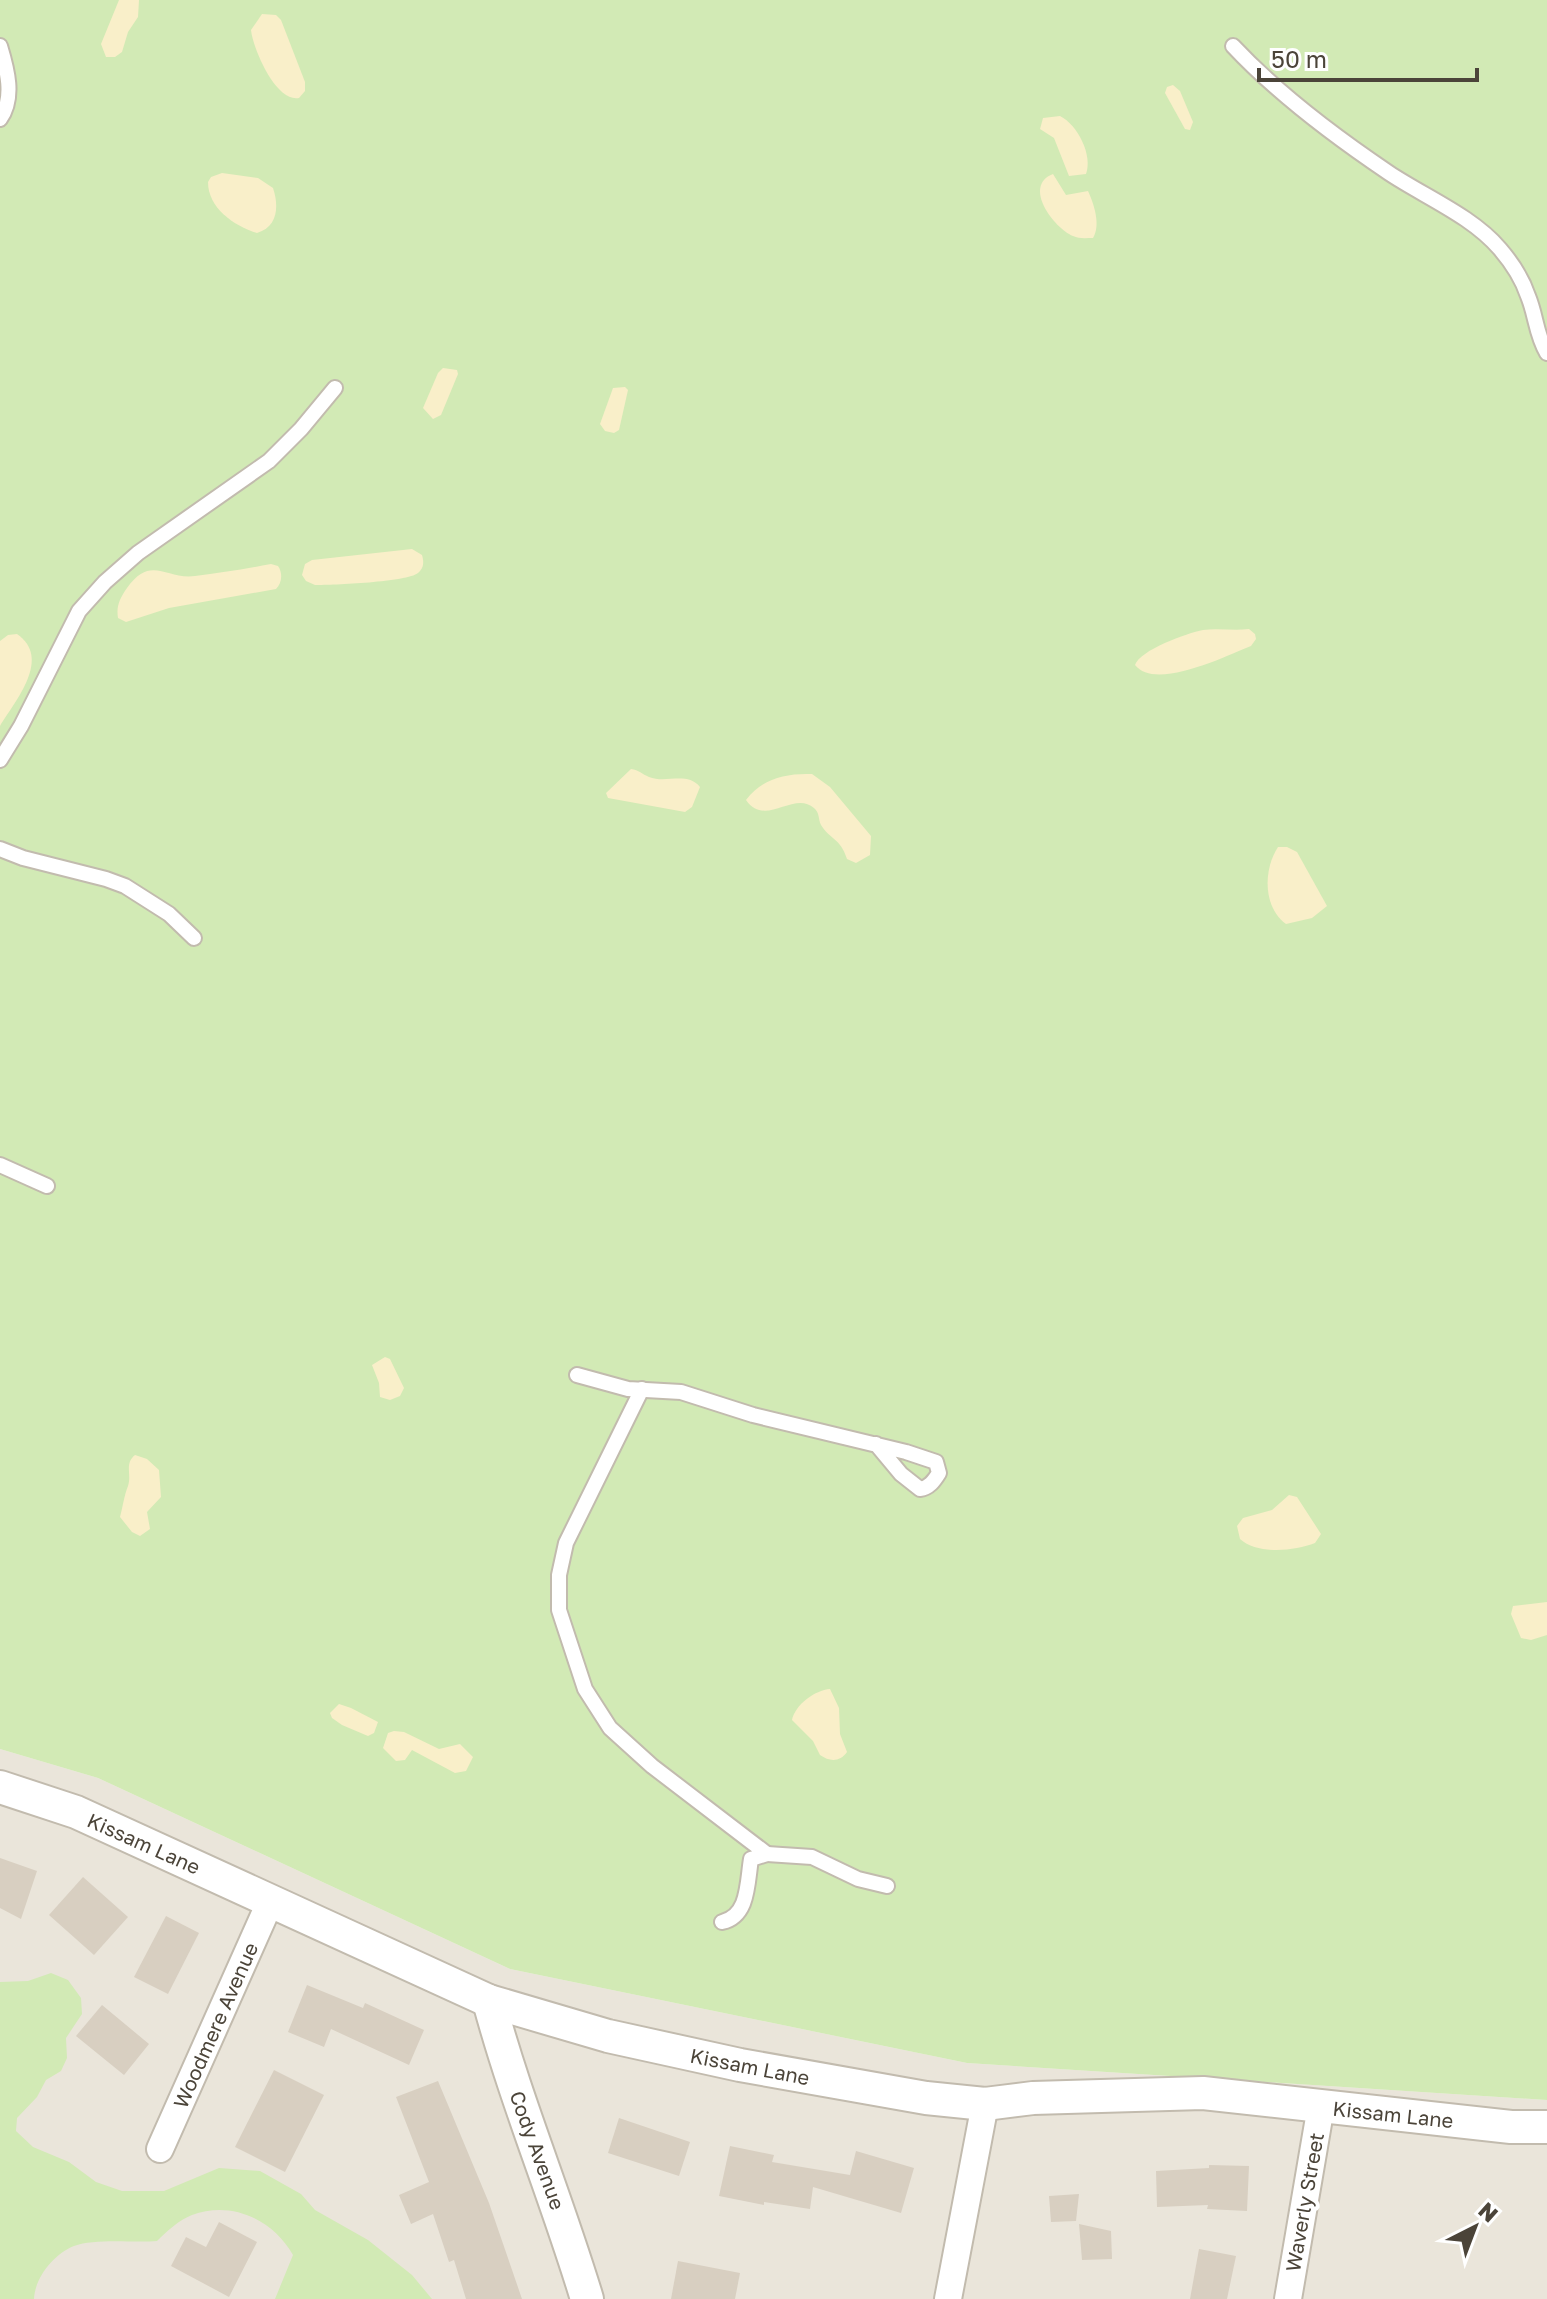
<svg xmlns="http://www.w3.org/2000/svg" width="1547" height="2299" viewBox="0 0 1547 2299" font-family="'Golos Text',sans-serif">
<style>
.residential{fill:#eae5da}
.green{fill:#d2eab5}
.sand{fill:#f9efc9}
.building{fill:#d8cfc1}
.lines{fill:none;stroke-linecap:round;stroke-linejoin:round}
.service-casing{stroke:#c2bbae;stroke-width:18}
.minor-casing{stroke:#c2bbae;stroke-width:30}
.tertiary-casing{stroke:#c2bbae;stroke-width:36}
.service{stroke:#fff;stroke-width:14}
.minor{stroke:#fff;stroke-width:26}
.tertiary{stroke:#fff;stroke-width:32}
.labels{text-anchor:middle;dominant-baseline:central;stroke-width:8;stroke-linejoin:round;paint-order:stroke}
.street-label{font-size:20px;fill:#4b4439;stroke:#fff}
</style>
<rect width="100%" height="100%" fill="#f6f3ec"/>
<path class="residential" d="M0,1749L98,1778L510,1969L967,2063L1547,2100V2299H0Z"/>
<g class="green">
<path d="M0,0H1547V2100L967,2063L510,1969L98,1778L0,1749Z"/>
<path d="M51,1973L68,1980L81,1998L82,2014L66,2038L67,2058L61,2071L46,2080L37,2097L17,2118L16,2131L33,2147L69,2162L96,2182L122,2191H164L219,2168L260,2171L301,2194L315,2210L368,2240L412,2275L432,2299H275L293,2255C273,2220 232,2200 192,2215C179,2220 167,2231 157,2241C134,2243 95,2238 74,2246C54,2254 35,2277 34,2299H0V1982L28,1981Z"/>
</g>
<g class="sand">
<path d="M119,0H139L138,17L128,32L122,52L115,57H106L101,44Z"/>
<path d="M262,14L276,15L281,20L305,82V91L299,98C276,103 253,49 251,30Z"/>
<path d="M1173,85L1180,91L1193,122L1190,130L1185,129L1165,93L1167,87Z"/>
<path d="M1060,116C1078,125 1093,156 1086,174L1069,176L1054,138L1040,129L1043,118Z"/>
<path d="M222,173L258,178L273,188C279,206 278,227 257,233C234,226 208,208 208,182L211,177Z"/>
<path d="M1053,174L1066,195L1088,191C1094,204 1101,225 1093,238C1086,238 1079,239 1073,236C1054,228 1022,186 1053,174Z"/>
<path d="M443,368L457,370L458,374L441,415L433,419L423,408L438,373Z"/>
<path d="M613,388L625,387L628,390L619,430L614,433L605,431L600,424Z"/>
<path d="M412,549L422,555C424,562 424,568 418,573C407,582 333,585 315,585L306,581L302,575L305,564L312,560Z"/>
<path d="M271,564L278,566C283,573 282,583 276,589L169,608L126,622L118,618C116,606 120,598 127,588C151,554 166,580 195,576C220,573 245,569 271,564Z"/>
<path d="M1249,629L1255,634L1256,639L1251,646C1226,656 1155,691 1135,665C1140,650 1187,633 1203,630C1218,628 1234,631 1249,629Z"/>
<path d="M17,634C52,658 16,700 0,726V641L8,635Z"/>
<path d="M631,769C639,770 642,774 649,777C666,784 687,771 700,787L692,807L685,812L608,798L606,793Z"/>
<path d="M812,774L830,787L871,836L870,855L856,863L847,859C840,837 830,840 821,825C818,819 820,813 814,808C794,790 765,828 746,800C762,779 785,773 812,774Z"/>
<path d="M1278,847H1287L1297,852L1327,906L1312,918L1286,924C1263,907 1263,870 1278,847Z"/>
<path d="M385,1357L390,1359L404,1388L400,1396L390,1400L380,1397L379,1383L372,1365Z"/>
<path d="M135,1455L147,1459L159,1470L161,1497L147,1512L150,1529L140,1536L132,1532L120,1517C123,1506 124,1496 128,1486C132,1474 124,1464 135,1455Z"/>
<path d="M1289,1495L1297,1497L1321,1534L1315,1543C1294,1551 1258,1555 1240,1539L1237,1526L1243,1518L1272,1510Z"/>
<path d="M1547,1602V1635L1531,1640L1521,1638L1511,1614L1513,1606Z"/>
<path d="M830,1689L839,1708L840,1734L847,1752C840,1762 830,1762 820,1755L813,1741L792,1720C795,1705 815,1690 830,1689Z"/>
<path d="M339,1704L351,1708L378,1722L374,1733L368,1736L342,1725L332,1718L330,1713Z"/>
<path d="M394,1731L404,1732L439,1749L460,1744L473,1757L466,1771L455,1773L412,1750L405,1760L396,1761L383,1748L388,1733Z"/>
</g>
<g class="building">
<path d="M0,1858L37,1871L21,1919L0,1908Z"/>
<path d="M83,1877L128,1917L94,1955L49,1915Z"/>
<path d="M166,1916L199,1933L168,1994L134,1977Z"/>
<path d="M307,1985L363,2008L365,2003L424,2030L409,2065L331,2029L324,2047L288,2032Z"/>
<path d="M102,2005L149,2044L124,2075L76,2036Z"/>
<path d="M274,2070L324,2095L285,2172L235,2147Z"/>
<path d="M438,2081L489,2203L522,2299H466L454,2260L449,2262L433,2214L411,2224L399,2195L429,2182L396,2097Z"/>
<path d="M619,2118L690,2142L679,2176L608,2153Z"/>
<path d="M730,2146L774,2155L772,2162L850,2175L856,2151L914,2168L901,2213L813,2187L810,2209L764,2202V2205L719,2196Z"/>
<path d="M1209,2165L1249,2166L1247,2211L1207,2209L1208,2205L1157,2207L1156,2171L1209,2168Z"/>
<path d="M1079,2194L1076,2221L1051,2222L1049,2196Z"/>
<path d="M219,2222L257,2242L229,2297L171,2266L186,2237L206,2247Z"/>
<path d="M1079,2224L1111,2231L1112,2259L1082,2260Z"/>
<path d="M1199,2249L1236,2256L1227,2299H1190Z"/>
<path d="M678,2261L740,2273L735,2299H671Z"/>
</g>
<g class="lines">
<defs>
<g id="service">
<path d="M0,46C7,69 15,98 0,119"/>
<path d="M1233,46C1279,95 1334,136 1389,173C1425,197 1472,216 1500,249C1512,263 1522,278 1528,296C1536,315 1536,335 1547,353"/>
<path d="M0,760L21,726L79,611L105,582L138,553L269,461L301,429L335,388"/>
<path d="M0,849L23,858L106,879L125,886L169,914L194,938"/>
<path d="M0,1165L47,1186"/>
<path d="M577,1375L628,1389L681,1392L753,1415L906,1452L936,1462L939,1473C934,1481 929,1488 920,1489L901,1474L876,1444"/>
<path d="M642,1389L566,1543L559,1575V1610L585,1689L610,1728L652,1766L767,1854L751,1859C747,1883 749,1916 722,1922"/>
<path d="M767,1854L812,1857L858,1879L887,1886"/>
</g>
<g id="minor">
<path d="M160,2149L271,1900"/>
<path d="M948,2299L985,2104"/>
<path d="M1288,2299L1321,2106"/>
</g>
<g id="tertiary">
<path d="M0,1787L76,1812L489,2001L608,2036L740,2065L926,2098L985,2104L1033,2098L1203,2093L1511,2127H1547"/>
<path d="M489,2001C516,2102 557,2199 587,2299"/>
</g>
</defs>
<use href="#service" class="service-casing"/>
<use href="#minor" class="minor-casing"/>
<use href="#tertiary" class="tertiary-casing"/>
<use href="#service" class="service"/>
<use href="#minor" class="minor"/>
<use href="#tertiary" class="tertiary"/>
</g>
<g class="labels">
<g class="street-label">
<text transform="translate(144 1843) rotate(24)">Kissam Lane</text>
<text transform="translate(215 2025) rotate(-66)">Woodmere Avenue</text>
<text transform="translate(750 2066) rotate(11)">Kissam Lane</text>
<text transform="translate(1393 2114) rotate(6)">Kissam Lane</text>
<text transform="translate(538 2150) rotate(70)">Cody Avenue</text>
<text transform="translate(1304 2202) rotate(-80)">Waverly Street</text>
</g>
</g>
<g transform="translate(1475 2227) rotate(42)" stroke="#ffffff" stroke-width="6" paint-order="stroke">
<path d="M0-6L14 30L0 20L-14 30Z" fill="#4b4439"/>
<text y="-12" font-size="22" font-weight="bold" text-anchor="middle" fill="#4b4439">N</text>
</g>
<path d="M1259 68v12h218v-12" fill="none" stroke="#4b4439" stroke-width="4"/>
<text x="1271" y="68" font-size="24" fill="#4b4439" stroke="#ffffff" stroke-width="6" paint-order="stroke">50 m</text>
</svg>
